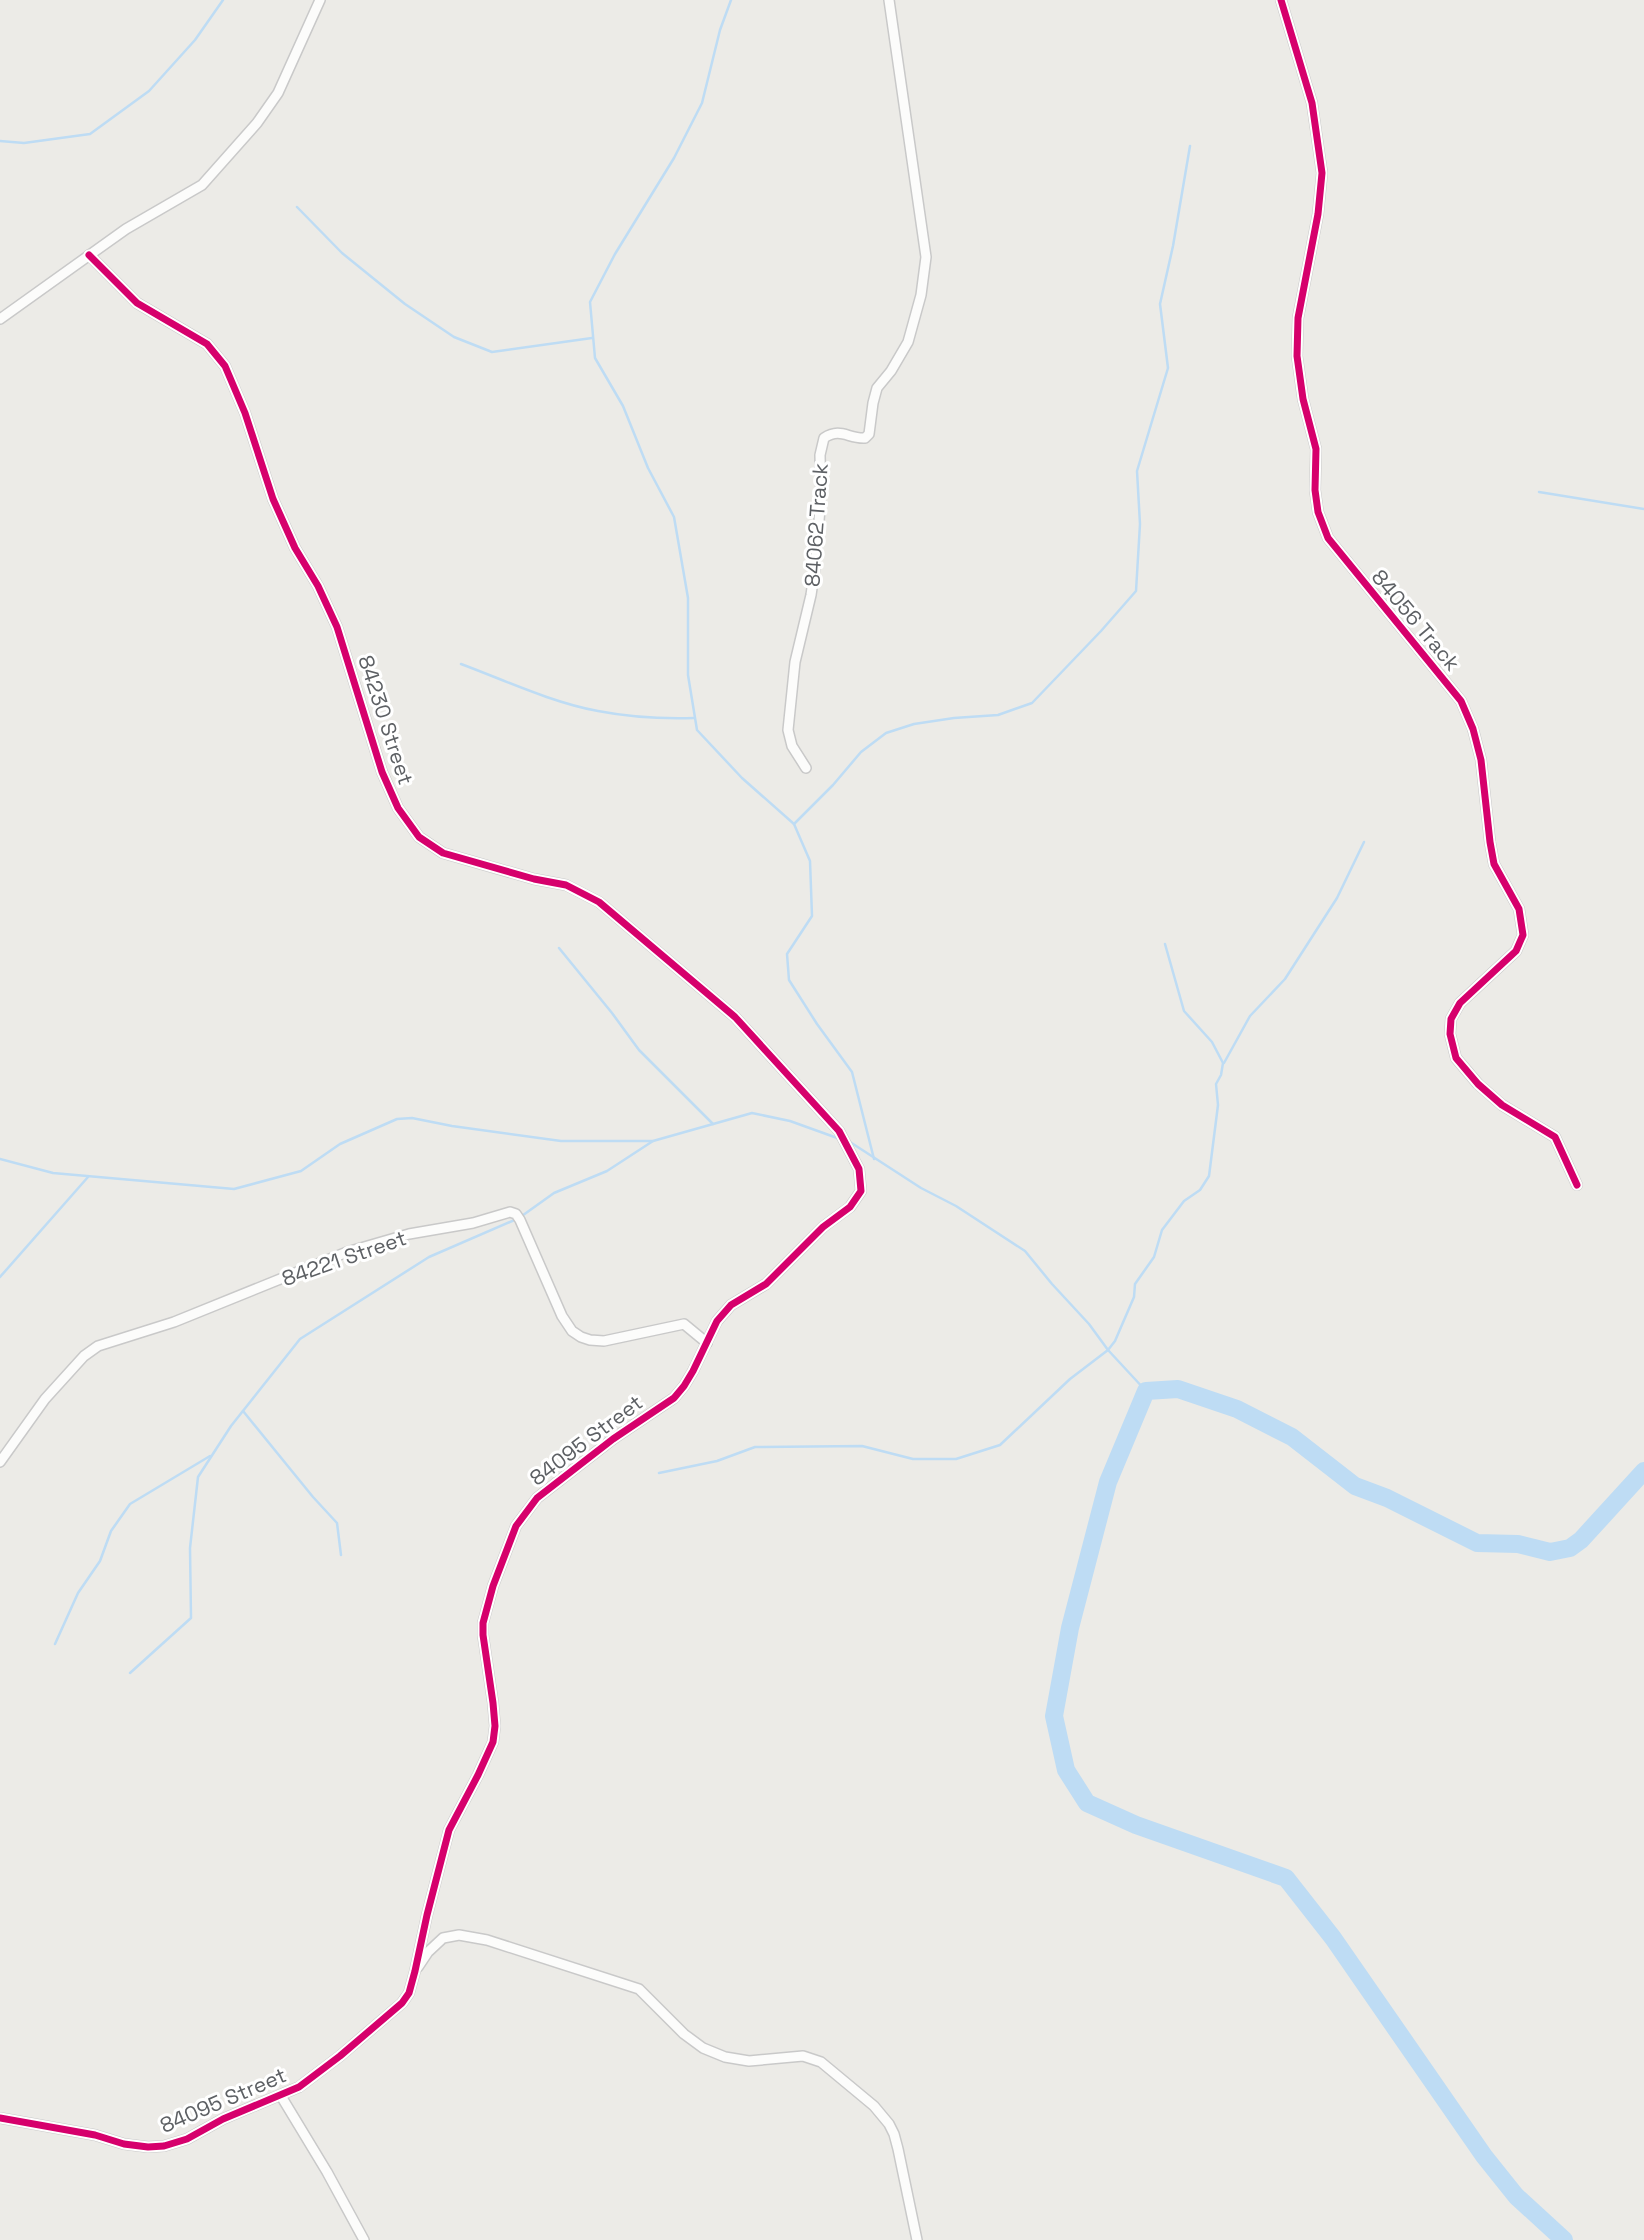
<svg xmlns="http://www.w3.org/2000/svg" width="1644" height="2240" viewBox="0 0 1644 2240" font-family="'Space Grotesk',sans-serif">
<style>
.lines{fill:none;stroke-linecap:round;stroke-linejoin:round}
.stream{stroke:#bedcf4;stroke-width:2.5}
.river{stroke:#bedcf4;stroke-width:18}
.minor-casing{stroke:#c9c9c9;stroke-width:12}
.minor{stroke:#fcfcfb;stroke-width:9}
.cycleway-casing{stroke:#fff;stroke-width:11}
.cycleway{stroke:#d6006c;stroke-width:7}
.labels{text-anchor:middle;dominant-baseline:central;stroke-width:6;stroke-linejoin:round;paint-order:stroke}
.street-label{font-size:21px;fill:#5d6064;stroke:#fff}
</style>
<rect width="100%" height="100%" fill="#ecebe7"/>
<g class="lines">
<g class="stream">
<path d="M731,0L720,30L702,103L674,158L615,254L590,302L595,358L623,406L648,468L674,517L688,598V675L697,730L742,778L794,824L810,861L812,916L787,954L789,980L817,1024L852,1072L874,1159"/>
<path d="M0,141L24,143L90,134L149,91L195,40L223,0"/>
<path d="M297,207L342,253L405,304L454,337L492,352L592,338"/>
<path d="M1539,492L1644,509"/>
<path d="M461,664C504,680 553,703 598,711C629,717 662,719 694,718"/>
<path d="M794,824L833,785L861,752L886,733L914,724L954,718L998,715L1032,703L1101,631L1136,591L1140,524L1137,471L1168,368L1160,304L1173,246L1190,146"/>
<path d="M559,948L612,1013L639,1050L713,1124"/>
<path d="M1224,1063L1250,1016L1285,979L1337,898L1364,842"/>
<path d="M850,1142L921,1188L956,1206L1025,1251L1052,1284L1089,1324L1108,1350L1146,1391"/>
<path d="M0,1159L53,1173L234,1189L301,1171L340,1144L397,1119L412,1118L452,1126L561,1141H653L752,1113L790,1121L840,1139"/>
<path d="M0,1277L88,1177"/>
<path d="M243,1411L313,1497L337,1523L341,1555"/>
<path d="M659,1473L717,1461L755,1447L862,1446L913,1459H956L1000,1445L1070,1379L1108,1350L1115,1341L1134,1297L1135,1284L1154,1257L1162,1230L1184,1201L1200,1190L1209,1176L1218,1105L1216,1084L1221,1075L1223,1063L1212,1042L1184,1011L1165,944"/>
<path d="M55,1644L78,1593L100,1561L111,1531L130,1504L210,1456"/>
<path d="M130,1673L191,1618L190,1548L198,1477L231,1426L300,1339L429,1257L519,1218L554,1193L607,1171L653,1141"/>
</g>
<path class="river" d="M1564,2240L1516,2196L1484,2156L1333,1938L1286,1878L1136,1825L1087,1803L1066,1770L1054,1716L1070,1628L1108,1482L1146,1391L1178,1389L1237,1409L1292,1437L1355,1486L1387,1498L1477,1543L1518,1544L1550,1552L1570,1548L1581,1540L1644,1471"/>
<defs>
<g id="minor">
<path d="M1281,0L1312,103L1322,173L1318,214L1298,318L1297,356L1303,399L1316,449L1315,490L1318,512L1328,538L1461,701L1473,729L1481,760L1490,842L1494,864L1519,909L1523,935L1516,951L1460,1003L1451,1019L1450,1034L1456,1058L1478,1084L1502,1105L1555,1137L1577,1185"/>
<path d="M0,319L126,229L202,185L257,123L278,93L320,0"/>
<path d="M806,768L792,746L788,730L795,662L811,595L815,567L821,497L820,455L824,438C841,427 848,439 865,438L869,434L873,403L877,388L891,371L908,342L921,295L926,257L889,0"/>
<path d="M0,1462L45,1399L84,1356L98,1346L174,1322L347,1252L409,1234L473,1223L510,1212L516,1214L520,1220L562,1316L572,1331L581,1337L590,1340L604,1341L684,1324L707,1343"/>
<path d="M418,1967L428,1952L443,1938L459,1935L487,1940L639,1989L684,2034L703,2048L725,2057L749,2061L803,2056L821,2062L874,2106L889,2124L894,2134L898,2149L917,2240"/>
<path d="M281,2096L327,2172L364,2240"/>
<path d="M0,2118L95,2135L124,2144L148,2147L164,2146L187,2139L223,2119L299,2087L340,2056L402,2003L409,1993L415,1971L427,1915L449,1830L478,1775L493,1742L495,1726L493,1703L483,1635V1623L493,1586L516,1526L537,1498L613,1439L674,1398L684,1386L693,1371L717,1321L731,1305L766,1284L823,1227L850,1207L861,1191L859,1169L839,1131L735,1017L599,902L566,885L534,879L443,853L419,837L398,808L382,772L337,627L318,586L295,548L273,499L245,413L225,366L207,344L137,303L89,255"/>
</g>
</defs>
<use href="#minor" class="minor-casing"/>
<use href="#minor" class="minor"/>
<defs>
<g id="cycleway">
<path d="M1281,0L1312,103L1322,173L1318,214L1298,318L1297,356L1303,399L1316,449L1315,490L1318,512L1328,538L1461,701L1473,729L1481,760L1490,842L1494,864L1519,909L1523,935L1516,951L1460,1003L1451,1019L1450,1034L1456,1058L1478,1084L1502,1105L1555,1137L1577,1185"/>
<path d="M0,2118L95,2135L124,2144L148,2147L164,2146L187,2139L223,2119L299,2087L340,2056L402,2003L409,1993L415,1971L427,1915L449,1830L478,1775L493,1742L495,1726L493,1703L483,1635V1623L493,1586L516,1526L537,1498L613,1439L674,1398L684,1386L693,1371L717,1321L731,1305L766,1284L823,1227L850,1207L861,1191L859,1169L839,1131L735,1017L599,902L566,885L534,879L443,853L419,837L398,808L382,772L337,627L318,586L295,548L273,499L245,413L225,366L207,344L137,303L89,255"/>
</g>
</defs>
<use href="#cycleway" class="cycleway-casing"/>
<use href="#cycleway" class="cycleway"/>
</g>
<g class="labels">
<g class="street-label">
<text transform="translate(816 525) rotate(-86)">84062 Track</text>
<text transform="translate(1416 620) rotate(50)">84056 Track</text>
<text transform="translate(386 720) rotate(72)">84230 Street</text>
<text transform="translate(344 1258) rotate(-19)">84221 Street</text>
<text transform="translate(586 1440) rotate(-37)">84095 Street</text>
<text transform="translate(223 2100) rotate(-23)">84095 Street</text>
</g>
</g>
</svg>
